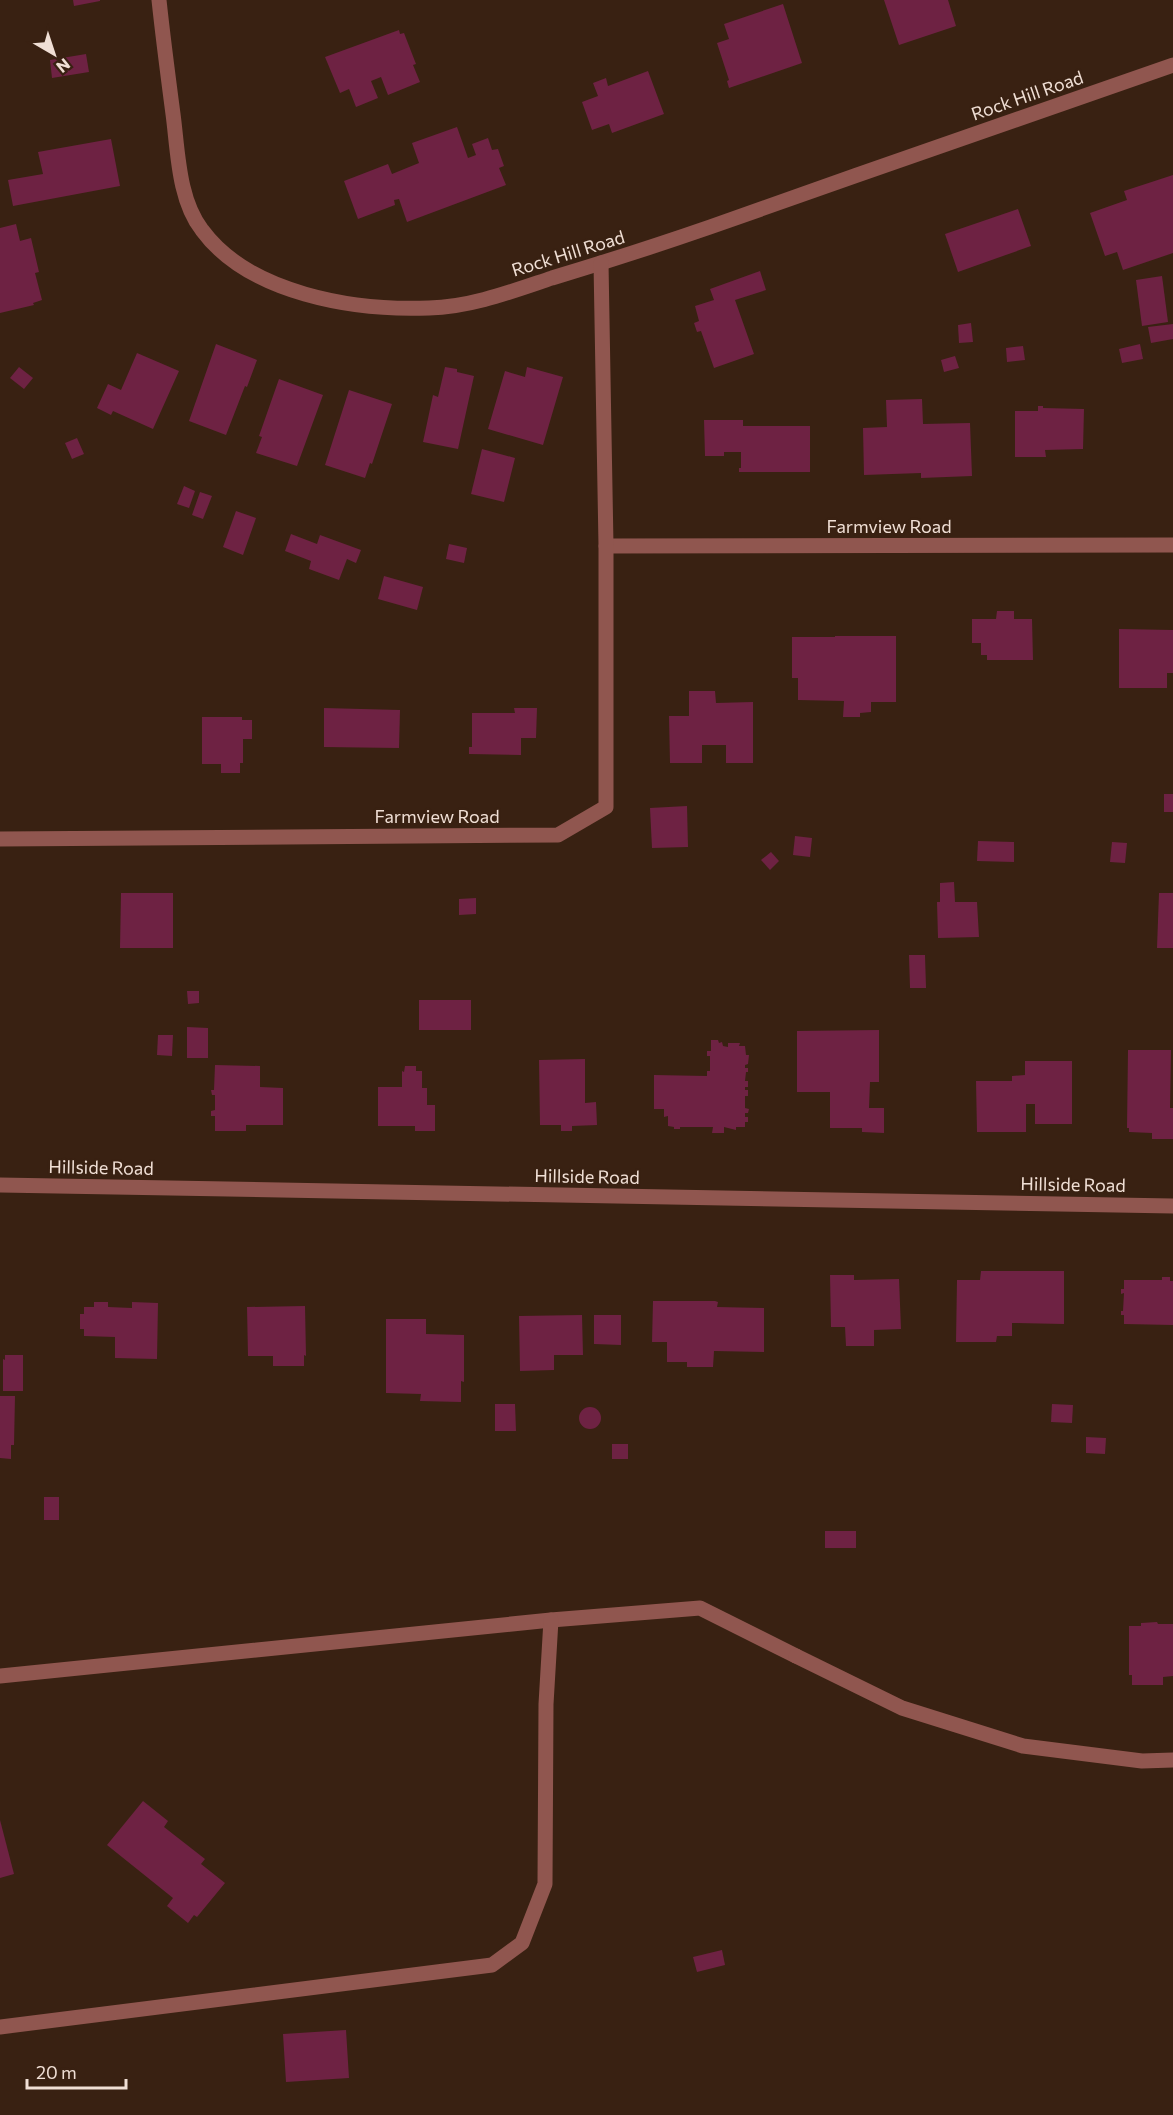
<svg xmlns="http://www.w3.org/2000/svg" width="1173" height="2115" viewBox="0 0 1173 2115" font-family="Commissioner,sans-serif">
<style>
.building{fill:#6e2243}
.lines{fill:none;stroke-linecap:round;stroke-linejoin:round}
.lane{stroke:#90564f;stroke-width:15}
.street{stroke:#90564f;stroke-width:15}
.labels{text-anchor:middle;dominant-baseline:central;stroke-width:4.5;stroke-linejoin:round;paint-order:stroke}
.street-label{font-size:18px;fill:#f0dfd5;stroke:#392112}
</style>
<rect width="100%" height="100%" fill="#392112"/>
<g class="building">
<path d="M73,0H100V1L74,6Z"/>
<path d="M884,0H948L956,26L899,45Z"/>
<path d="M783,4L802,63L729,88L727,81L729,80L717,43L729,39L724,24Z"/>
<path d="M399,30L400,34L404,33L416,64L413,65L420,82L388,95L381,77L371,81L378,98L356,107L349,89L340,93L325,57Z"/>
<path d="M86,54L89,72L52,78L50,60Z"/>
<path d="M648,71L664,114L612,133L609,124L592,130L582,102L598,96L593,83L606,78L608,86Z"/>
<path d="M457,127L468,158L476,155L472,144L488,138L492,150L498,149L504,166L499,168L506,185L407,222L399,199L394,200L395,205L358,219L344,181L388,164L392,174L419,163L412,143Z"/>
<path d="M111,139L120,186L13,206L8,180L43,174L38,152Z"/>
<path d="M1173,175V253L1123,270L1117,252L1105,256L1090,213L1127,200L1124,191Z"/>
<path d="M1018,209L1031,246L958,272L945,234Z"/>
<path d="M16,224L20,241L31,238L39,272L35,273L42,300L33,303L34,305L0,313V228Z"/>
<path d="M760,271L766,290L735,300L754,354L714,368L701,331L697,332L694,323L699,321L695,306L714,300L710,289Z"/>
<path d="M1162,276L1168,322L1142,326L1136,280Z"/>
<path d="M971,323L973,342L959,343L958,325Z"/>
<path d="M1173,324V339L1151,343L1148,327Z"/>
<path d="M216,344L257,360L247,387L245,386L226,435L189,421Z"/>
<path d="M1140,344L1143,359L1122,363L1119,349Z"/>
<path d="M1023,346L1025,360L1007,362L1006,348Z"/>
<path d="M137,353L179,371L153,429L113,411L111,415L97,408L108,384L121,390Z"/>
<path d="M955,356L959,368L944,372L941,360Z"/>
<path d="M19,367L33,378L24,389L10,378Z"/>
<path d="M445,367L457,369V372L474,376L458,449L423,442L433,395L438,397Z"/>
<path d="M527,367L563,377L543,445L488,429L505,371L525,377Z"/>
<path d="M279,379L323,395L297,466L256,453L262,437L259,436Z"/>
<path d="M349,390L392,404L372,464L370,463L365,478L325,465Z"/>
<path d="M922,399L923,424L970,423L972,476L921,478V473L864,475L863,428L887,427L886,400Z"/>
<path d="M1038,406H1043V408L1084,409L1083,449L1045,450L1046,457H1015V411H1038Z"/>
<path d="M704,420H743V426H810V472H739V468H741V452H724V456H705Z"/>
<path d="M77,438L84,454L72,459L65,443Z"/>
<path d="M482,449L515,458L504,502L471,494Z"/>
<path d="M184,486L195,491L189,508L177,504Z"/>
<path d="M200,492L212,496L203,519L192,515Z"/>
<path d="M236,511L256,518L243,555L223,547Z"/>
<path d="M291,534L317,544L320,535L361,550L356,563L347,559L339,580L309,569L311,561L285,551Z"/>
<path d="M449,544L467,548L464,563L446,559Z"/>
<path d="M384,576L423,587L417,610L378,599Z"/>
<path d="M997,611H1014V619H1032L1033,660H987V655H981V643H972V619H996Z"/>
<path d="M1119,629L1173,630V673H1167V688H1119Z"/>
<path d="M835,636H896V702H871V712L860,713V717H843L844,701L798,700V678H792V637H835Z"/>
<path d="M689,691H715L716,703L753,702V763H726V745H702V763H670L669,716H689Z"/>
<path d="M324,708L400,710L399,748L324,747Z"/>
<path d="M514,708H537L536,738H521V755L469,754V747H472V713H515Z"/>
<path d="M202,717H242V720H252V739H243V763H240V773H221V764H202Z"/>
<rect x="1164" y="794" width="9" height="18"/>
<path d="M687,806L688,847L652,848L650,808Z"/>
<path d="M795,836L812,838L810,857L793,855Z"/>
<path d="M978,841L1014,842V862L977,861Z"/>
<path d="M1112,842L1127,843L1125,863L1110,862Z"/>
<path d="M771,852L779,861L770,870L761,860Z"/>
<path d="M954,882L955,902H977L979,937L938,938L937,902H940V883Z"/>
<path d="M121,893H173V948H120Z"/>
<path d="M1159,893H1173V948H1157Z"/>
<path d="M476,898V914L459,915V899Z"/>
<path d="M909,955H925L926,988H910Z"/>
<path d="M187,991H199V1003L188,1004Z"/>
<rect x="419" y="1000" width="52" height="30"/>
<path d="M187,1027L208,1028V1058H187Z"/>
<path d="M879,1030V1082H870L869,1108H884V1133L862,1132V1128H830V1092H797V1031Z"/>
<path d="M158,1035H173L172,1056L157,1055Z"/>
<path d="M711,1040H718L719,1043L722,1042L723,1046L728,1047V1043H740L739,1046H745L746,1055H749L748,1064L745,1065V1068H748V1072H746L745,1081H748V1087H745V1090H748V1096H745V1108L749,1109L748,1113H745V1117H748V1122H745V1127H736V1130L724,1127V1133H712L713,1127H680V1129H674V1127L668,1126V1116L664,1117V1109H654V1075L707,1076V1071H710V1056H707V1051H711Z"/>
<path d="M1128,1050H1171L1170,1108H1173V1139H1152V1133L1129,1132V1128H1127Z"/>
<path d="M585,1059V1103L596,1102L597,1125L572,1126V1131H561V1125H540L539,1060Z"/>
<path d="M1025,1061H1072V1124H1035V1104H1026V1132H977L976,1081H1012V1076L1025,1075Z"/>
<path d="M215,1065L260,1066V1087L283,1088V1125H246V1131H215V1116H211V1111L215,1110V1095H212L211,1090H214Z"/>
<path d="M405,1066H416V1071H422V1088H427V1105H435V1131H415V1126H378V1087H402V1071L404,1072Z"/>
<path d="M981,1271H1064V1324L1012,1323V1336H997L996,1342H956L957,1280H980Z"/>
<path d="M830,1275H854V1280L899,1279L901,1329L874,1330V1346H846L845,1327H831Z"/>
<path d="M1162,1277H1170V1281H1173V1325L1124,1324V1315H1121V1311H1123L1124,1293L1121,1294V1289H1124V1280H1162Z"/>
<path d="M653,1301H715L718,1302L717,1307L764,1308V1352L714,1351L713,1367H687V1362H667V1342H652Z"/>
<path d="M94,1302H108V1307L132,1308V1302L158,1303L157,1359L115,1358V1337L84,1336V1329H80V1314H84V1307H94Z"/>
<path d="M305,1306L306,1356L304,1355V1366H273V1356H248L247,1307Z"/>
<path d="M582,1315L583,1355H554V1370L520,1371L519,1316Z"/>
<path d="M594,1315H621V1345L594,1344Z"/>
<path d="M386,1319H426V1334L464,1335V1382L461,1381V1402L420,1401L421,1394L386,1393Z"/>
<path d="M5,1355H23V1391H3V1359L5,1360Z"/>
<path d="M0,1396H15L14,1445H11V1459L0,1458Z"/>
<path d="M495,1404H515L516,1431H495Z"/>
<path d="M1052,1404L1073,1405L1072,1423L1051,1422Z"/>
<circle cx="590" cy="1418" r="11"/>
<path d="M1086,1437L1106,1438L1105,1454L1086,1453Z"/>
<rect x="612" y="1444" width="16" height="15"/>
<rect x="44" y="1497" width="15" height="23"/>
<rect x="825" y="1531" width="31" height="17"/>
<path d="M1157,1622L1158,1624H1173V1676L1163,1677V1685H1132V1675H1129V1626H1141V1623Z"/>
<path d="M143,1801L168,1821L164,1827L205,1859L201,1864L225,1883L197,1917L194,1915L188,1923L167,1906L173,1898L107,1845Z"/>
<path d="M0,1820L14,1874L0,1878Z"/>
<path d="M722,1950L725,1965L697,1972L693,1957Z"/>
<path d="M346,2030L349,2078L286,2082L283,2034Z"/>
</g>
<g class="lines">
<g class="lane">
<path d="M0,1676L551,1620L700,1608L796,1656"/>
<path d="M0,2027L492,1965L522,1943L545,1884L546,1704L551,1620"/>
</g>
<g class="street">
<path d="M159,0C163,38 168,76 173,114C178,151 178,199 202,230C249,294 354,311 429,308C471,307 513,291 552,278C605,262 658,245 710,227C864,172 1019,119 1173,65"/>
<path d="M606,546L1173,545"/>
<path d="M0,839L558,835L606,807V546L601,263"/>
<path d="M0,1185L1173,1206"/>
<path d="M796,1656L902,1708L1023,1746L1142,1761L1173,1760"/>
</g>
</g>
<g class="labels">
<g class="street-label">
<text transform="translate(1027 95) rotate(-19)">Rock Hill Road</text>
<text transform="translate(568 253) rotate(-17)">Rock Hill Road</text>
<text x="889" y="526">Farmview Road</text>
<text x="437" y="816">Farmview Road</text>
<text transform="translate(101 1167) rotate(1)">Hillside Road</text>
<text transform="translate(587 1176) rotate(1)">Hillside Road</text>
<text transform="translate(1073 1184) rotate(1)">Hillside Road</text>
</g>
</g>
<g transform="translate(54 54) rotate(141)" stroke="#392112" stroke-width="4.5" paint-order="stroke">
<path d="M0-4.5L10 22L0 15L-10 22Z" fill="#f0dfd5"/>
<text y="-9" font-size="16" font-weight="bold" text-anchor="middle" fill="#f0dfd5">N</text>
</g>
<path d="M27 2079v9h99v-9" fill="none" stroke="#f0dfd5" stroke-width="3"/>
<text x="36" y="2079" font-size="18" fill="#f0dfd5" stroke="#392112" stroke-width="4.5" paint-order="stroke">20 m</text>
</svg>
